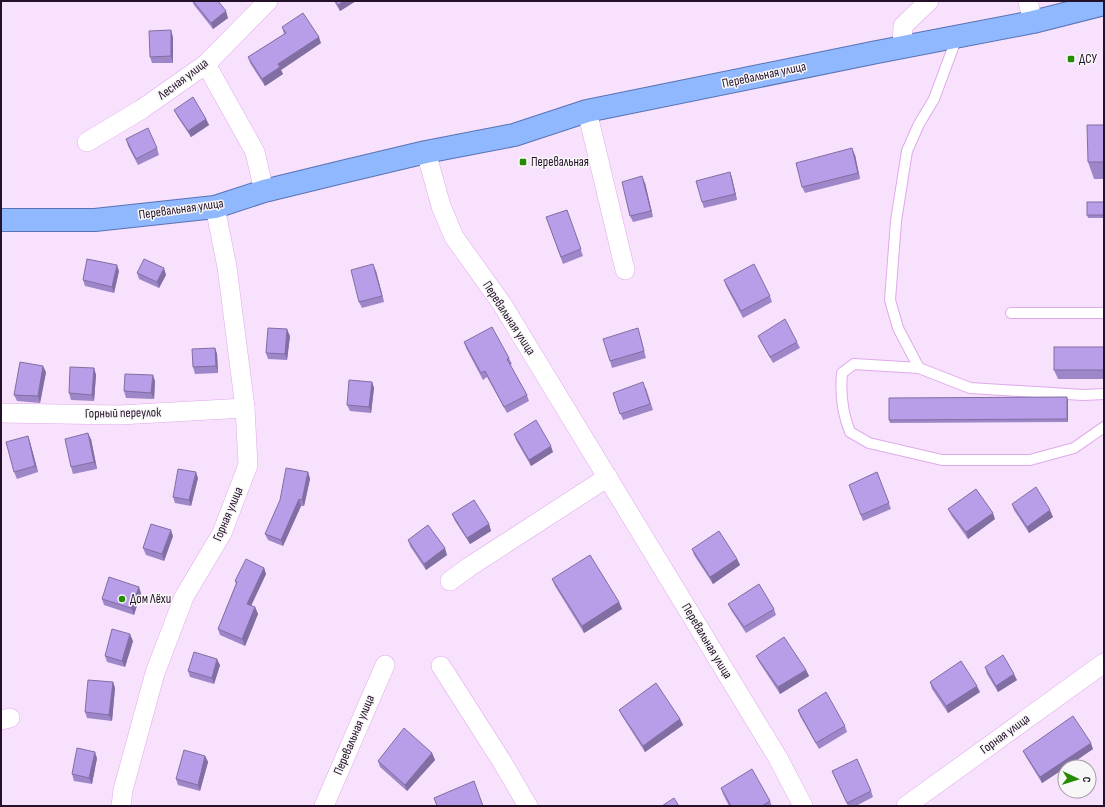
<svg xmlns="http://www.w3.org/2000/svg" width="1105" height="807" viewBox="0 0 1105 807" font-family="'Sofia Sans Condensed',sans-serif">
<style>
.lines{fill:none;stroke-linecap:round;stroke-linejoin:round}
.service-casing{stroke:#e0a9ec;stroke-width:12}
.minor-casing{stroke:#e0a9ec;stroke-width:20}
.trunk-casing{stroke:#5872b3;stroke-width:24}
.service{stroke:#fff;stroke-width:10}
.minor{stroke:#fff;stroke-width:19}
.trunk{stroke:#90b8fe;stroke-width:22}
.wall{fill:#9e87c8}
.shaded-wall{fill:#816ea2}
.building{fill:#b89de8;stroke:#816ea2}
.poi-dot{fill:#248b03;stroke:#f7f7f7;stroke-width:1.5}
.labels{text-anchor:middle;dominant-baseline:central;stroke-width:3;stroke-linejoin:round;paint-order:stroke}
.poi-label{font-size:13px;fill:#251029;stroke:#f7f7f7;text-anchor:start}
.street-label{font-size:13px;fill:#251029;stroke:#f7f7f7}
</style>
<rect width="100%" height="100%" fill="#f8e1fc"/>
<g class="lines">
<defs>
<g id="service">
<path d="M957,37L934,99L919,124L907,151L896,221L890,300L898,328L919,368L970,388L1083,395L1104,394"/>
<path d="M1011,313H1104"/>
<path d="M919,368L854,364L842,373C840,394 842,412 850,432L869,443L942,460H1030L1074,448L1104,427"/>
</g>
<g id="minor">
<path d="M1028,1L1033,22"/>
<path d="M902,48L903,26L929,1"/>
<path d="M206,64L255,152L264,191"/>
<path d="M587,111L625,270"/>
<path d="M87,142L142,109L206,64L268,1"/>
<path d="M426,152L441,206L454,237L502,304L778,758L803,806"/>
<path d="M1,413L119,415L245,408"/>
<path d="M450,581L469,567L608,477"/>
<path d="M441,666L501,760L528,806"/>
<path d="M1,720L10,718"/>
<path d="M121,806L123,790L155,673L184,597L222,533L248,465L245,408L227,267L215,207"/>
<path d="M324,806L385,665"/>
<path d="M906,806L1104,663"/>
</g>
<path id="trunk" d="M1,220H95L215,207L264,191L342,172L426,152L514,135L587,111L877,52L1033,22L1104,4"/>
</defs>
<use href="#service" class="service-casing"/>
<use href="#minor" class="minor-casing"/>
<use href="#trunk" class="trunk-casing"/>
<use href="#service" class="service"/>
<use href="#minor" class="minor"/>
<use href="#trunk" class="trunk"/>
</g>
<g class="wall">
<path d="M192,1H218L228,18L213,29L194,5Z"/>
<path d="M334,1H356L340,11Z"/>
<path d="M282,27L321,43L281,70L283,74L265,86L250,63L248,57L284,34Z"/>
<path d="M173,37V63H152L150,57Z"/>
<path d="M174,110L206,119L209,125L191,137L177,116Z"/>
<path d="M1104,125V179H1094L1088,162Z"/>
<path d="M126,139L157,148L159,155L138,165L128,146Z"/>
<path d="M855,155L860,179L805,193L802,187Z"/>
<path d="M730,172L732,178L737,200L704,208L702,202Z"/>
<path d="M645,183L653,217L633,222L630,216Z"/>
<path d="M1104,202V218H1088L1087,215Z"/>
<path d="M567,210L583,256L563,264L546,217Z"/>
<path d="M119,271L114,293L85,286L83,280Z"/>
<path d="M376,271L384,302L362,308L359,302Z"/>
<path d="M137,273L166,275L159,288L139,279Z"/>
<path d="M724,280L770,296L772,302L743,318L726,286Z"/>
<path d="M640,335L646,358L612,368L610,361Z"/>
<path d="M290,336L287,360L268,359L266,353Z"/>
<path d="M758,336L797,342L800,348L773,363L761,342Z"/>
<path d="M464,342L509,358L512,364L510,365L527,395L529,401L507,413L487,377L483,380L466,348Z"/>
<path d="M1104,347V379H1058L1054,370Z"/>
<path d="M215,348L217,354L218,373L195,374L193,367Z"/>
<path d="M94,368L96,375L94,401L71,400L69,393Z"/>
<path d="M46,372L40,403L17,401L14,395Z"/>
<path d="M155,381L154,399L126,398L124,391Z"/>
<path d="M372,382L374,388L371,413L350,411L347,405Z"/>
<path d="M646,388L653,410L623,420L613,393Z"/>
<path d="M1068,401V422L890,423L889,420Z"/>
<path d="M514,434L553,452L531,466L516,440Z"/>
<path d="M91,439L97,469L73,474L71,467Z"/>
<path d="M30,442L38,472L17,479L14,472Z"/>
<path d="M308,472L310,479L304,506H301L283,546L268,540L265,534Z"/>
<path d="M877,472L891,509L863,521L849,485Z"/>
<path d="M198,478L191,506L175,503L173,497Z"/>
<path d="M1012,504L1053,517L1029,533L1014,510Z"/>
<path d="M948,509L995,519L968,539L951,515Z"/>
<path d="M452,514L489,524L491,531L470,544L455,521Z"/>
<path d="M173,536L164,561L146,555L143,548Z"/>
<path d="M408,540L447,555L426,570L410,546Z"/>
<path d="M692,549L737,559L740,565L713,584L694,555Z"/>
<path d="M264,568L266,574L251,606L255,607L258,614L245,646L220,635L218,629L236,584L235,581Z"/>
<path d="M552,579L619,602L622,609L584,633L555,586Z"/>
<path d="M141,593L134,615L104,605L102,599Z"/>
<path d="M728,604L774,609L776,615L746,633L731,610Z"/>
<path d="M133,641L125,667L107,662L105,656Z"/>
<path d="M756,656L806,670L809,676L780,694L759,662Z"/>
<path d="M220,665L214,684L190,677L188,671Z"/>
<path d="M985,667L1017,680L998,692L987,674Z"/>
<path d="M113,682L115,688L112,721L87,718L85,712Z"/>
<path d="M930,682L980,692L948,713L932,689Z"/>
<path d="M619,710L680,719L683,725L645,752L622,716Z"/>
<path d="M798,710L845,726L847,732L819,749L800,716Z"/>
<path d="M1093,749L1065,767V768L1042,783L1026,757L1023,751Z"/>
<path d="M432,753L435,760L407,791L380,767L378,761Z"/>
<path d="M205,756L208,762L200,791L178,785L176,779Z"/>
<path d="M97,758L92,784L74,781L72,774Z"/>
<path d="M832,771L871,791L873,797L856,806H848L835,778Z"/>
<path d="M721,788L770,801L772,806H729L723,794Z"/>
</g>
<g class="shaded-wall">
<path d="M344,1H356L340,11L338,5Z"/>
<path d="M226,11L228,18L213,29L211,23Z"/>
<path d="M171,30L173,37V63L171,56Z"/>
<path d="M319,37L321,43L281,70L283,74L265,86L262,79L278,64Z"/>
<path d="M206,119L209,125L191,137L188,131Z"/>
<path d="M852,148L855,155L860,179L858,173Z"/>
<path d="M730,172L732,178L737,200L735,194Z"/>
<path d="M642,176L645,183L653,217L651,211Z"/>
<path d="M373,264L376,271L384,302L382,296Z"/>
<path d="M117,265L119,271L114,293L112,287Z"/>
<path d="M164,268L166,275L159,288L157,282Z"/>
<path d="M287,329L290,336L287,360L285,354Z"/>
<path d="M215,348L217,354L218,373L216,366Z"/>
<path d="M43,366L46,372L40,403L38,396Z"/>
<path d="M94,368L96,375L94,401L92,395Z"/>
<path d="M153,375L155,381L154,399L151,393Z"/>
<path d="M372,382L374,388L371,413L369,407Z"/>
<path d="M1067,397L1068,401V422L1067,419Z"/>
<path d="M88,433L91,439L97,469L94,462Z"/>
<path d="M28,436L30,442L38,472L35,466Z"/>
<path d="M551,446L553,452L531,466L529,460Z"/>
<path d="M196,472L198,478L191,506L189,500Z"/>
<path d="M308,472L310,479L304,506L302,500Z"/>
<path d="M299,499L301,506L283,546L281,540Z"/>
<path d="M1050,510L1053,517L1029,533L1027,527Z"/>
<path d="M993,513L995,519L968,539L966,532Z"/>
<path d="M489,524L491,531L470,544L467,538Z"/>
<path d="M171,530L173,536L164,561L162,554Z"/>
<path d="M445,548L447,555L426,570L424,564Z"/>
<path d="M737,559L740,565L713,584L710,577Z"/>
<path d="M264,568L266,574L249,610L247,604Z"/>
<path d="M139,587L141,593L134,615L131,608Z"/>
<path d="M619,602L622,609L584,633L582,626Z"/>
<path d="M255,607L258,614L245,646L242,639Z"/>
<path d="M130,634L133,641L125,667L122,661Z"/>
<path d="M217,659L220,665L214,684L212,678Z"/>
<path d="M806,670L809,676L780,694L778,687Z"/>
<path d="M1014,674L1017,680L998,692L996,686Z"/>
<path d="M113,682L115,688L112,721L109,715Z"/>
<path d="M977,686L980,692L948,713L946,706Z"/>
<path d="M680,719L683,725L645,752L643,746Z"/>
<path d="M1091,743L1093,749L1067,767H1065V768L1042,783L1040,777Z"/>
<path d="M95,752L97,758L92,784L89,778Z"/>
<path d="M432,753L435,760L407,791L405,785Z"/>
<path d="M205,756L208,762L200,791L198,785Z"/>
</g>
<g class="building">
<path d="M193,1H218L226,11L211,23Z"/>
<path d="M335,1H344L338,5Z"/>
<path d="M303,13L319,37L278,64L280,67L262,79L248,57L286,33L282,27Z"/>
<path d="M171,30V56L150,57L149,31Z"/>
<path d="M193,97L206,119L188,131L174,110Z"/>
<path d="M1087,125H1104V162H1088Z"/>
<path d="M148,128L157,148L136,159L126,139Z"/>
<path d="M852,148L858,173L802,187L796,163Z"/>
<path d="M730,172L735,194L702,202L696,181Z"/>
<path d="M642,176L651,211L630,216L622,182Z"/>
<rect x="1087" y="202" width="17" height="13"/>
<path d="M567,210L581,249L561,257L546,217Z"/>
<path d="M87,259L117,265L112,287L83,280Z"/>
<path d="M144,259L164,268L157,282L137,273Z"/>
<path d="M373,264L382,296L359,302L351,270Z"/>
<path d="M754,264L770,296L741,311L724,280Z"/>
<path d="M785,319L797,342L770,357L758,336Z"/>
<path d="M492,327L509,358L507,359L527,395L504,407L485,371L481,373L464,342Z"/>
<path d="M268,328L287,329L285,354L266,353Z"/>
<path d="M638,328L644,351L610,361L603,339Z"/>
<rect x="1054" y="347" width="50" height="23"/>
<path d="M215,348L216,366L193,367L192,349Z"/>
<path d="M20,362L43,366L38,396L14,395Z"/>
<path d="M70,367L94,368L92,395L69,393Z"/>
<path d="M125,374L153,375L151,393L124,391Z"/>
<path d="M349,380L372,382L369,407L347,405Z"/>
<path d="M643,382L650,404L620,414L613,393Z"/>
<path d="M1067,397V419L889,420V398Z"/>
<path d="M536,420L551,446L529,460L514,434Z"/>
<path d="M88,433L94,462L71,467L65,439Z"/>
<path d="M28,436L35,466L14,472L6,442Z"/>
<path d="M286,468L308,472L302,500L299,499L281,540L265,534L280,500Z"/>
<path d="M178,469L196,472L189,500L173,497Z"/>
<path d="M877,472L889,503L861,515L849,485Z"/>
<path d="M1036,487L1050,510L1027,527L1012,504Z"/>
<path d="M976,489L993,513L966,532L948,509Z"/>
<path d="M474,500L489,524L467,538L452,514Z"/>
<path d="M151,524L171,530L162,554L143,548Z"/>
<path d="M428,525L445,548L424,564L408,540Z"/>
<path d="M719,531L737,559L710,577L692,549Z"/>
<path d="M590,555L619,602L582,626L552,579Z"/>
<path d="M246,559L264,568L247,604L255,607L242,639L218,629L237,582L235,581Z"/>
<path d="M109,577L139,587L131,608L102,599Z"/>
<path d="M759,584L774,609L744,627L728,604Z"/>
<path d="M112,629L130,634L122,661L105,656Z"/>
<path d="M784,637L806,670L778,687L756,656Z"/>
<path d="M194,652L217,659L212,678L188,671Z"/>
<path d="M1003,655L1014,674L996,686L985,667Z"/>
<path d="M961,661L977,686L946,706L930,682Z"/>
<path d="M88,680L113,682L109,715L85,712Z"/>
<path d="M656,683L680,719L643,746L619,710Z"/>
<path d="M826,692L845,726L816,743L798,710Z"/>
<path d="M1073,716L1091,743L1040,777L1023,751Z"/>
<path d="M404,728L432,753L405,785L378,761Z"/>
<path d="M77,748L95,752L89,778L72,774Z"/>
<path d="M184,750L205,756L198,785L176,779Z"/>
<path d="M857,759L871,791L847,803L832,771Z"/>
<path d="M752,769L770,801L762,806H731L721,788Z"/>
<path d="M474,781L483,806H437L434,798Z"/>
<path d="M674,798L679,806H662Z"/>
</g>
<g class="poi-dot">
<rect x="1067" y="55" width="8" height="8" rx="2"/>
<rect x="519" y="158" width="8" height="8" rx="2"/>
<circle cx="122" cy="599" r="4"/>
</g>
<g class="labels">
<g class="poi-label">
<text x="1079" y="59">ДСУ</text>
<text x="531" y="162">Перевальная</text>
<text x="130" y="599">Дом Лёхи</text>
</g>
<g class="street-label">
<text transform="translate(764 75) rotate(-12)">Перевальная улица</text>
<text transform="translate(183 79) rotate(-37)">Лесная улица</text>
<text transform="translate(181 209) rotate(-8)">Перевальная улица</text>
<text transform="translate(509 318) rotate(57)">Перевальная улица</text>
<text transform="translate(123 413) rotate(-1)">Горный переулок</text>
<text transform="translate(228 514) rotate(-67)">Горная улица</text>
<text transform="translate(707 641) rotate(59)">Перевальная улица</text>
<text transform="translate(1005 734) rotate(-36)">Горная улица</text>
<text transform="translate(354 735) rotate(-67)">Перевальная улица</text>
</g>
</g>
<rect width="1105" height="807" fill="none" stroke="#251029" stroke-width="4"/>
<g transform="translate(1077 779) rotate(94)"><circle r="19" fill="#f7f7f7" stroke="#a39ba5"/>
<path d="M0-3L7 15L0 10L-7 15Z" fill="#248b03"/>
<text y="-6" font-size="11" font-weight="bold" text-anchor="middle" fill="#251029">С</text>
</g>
</svg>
